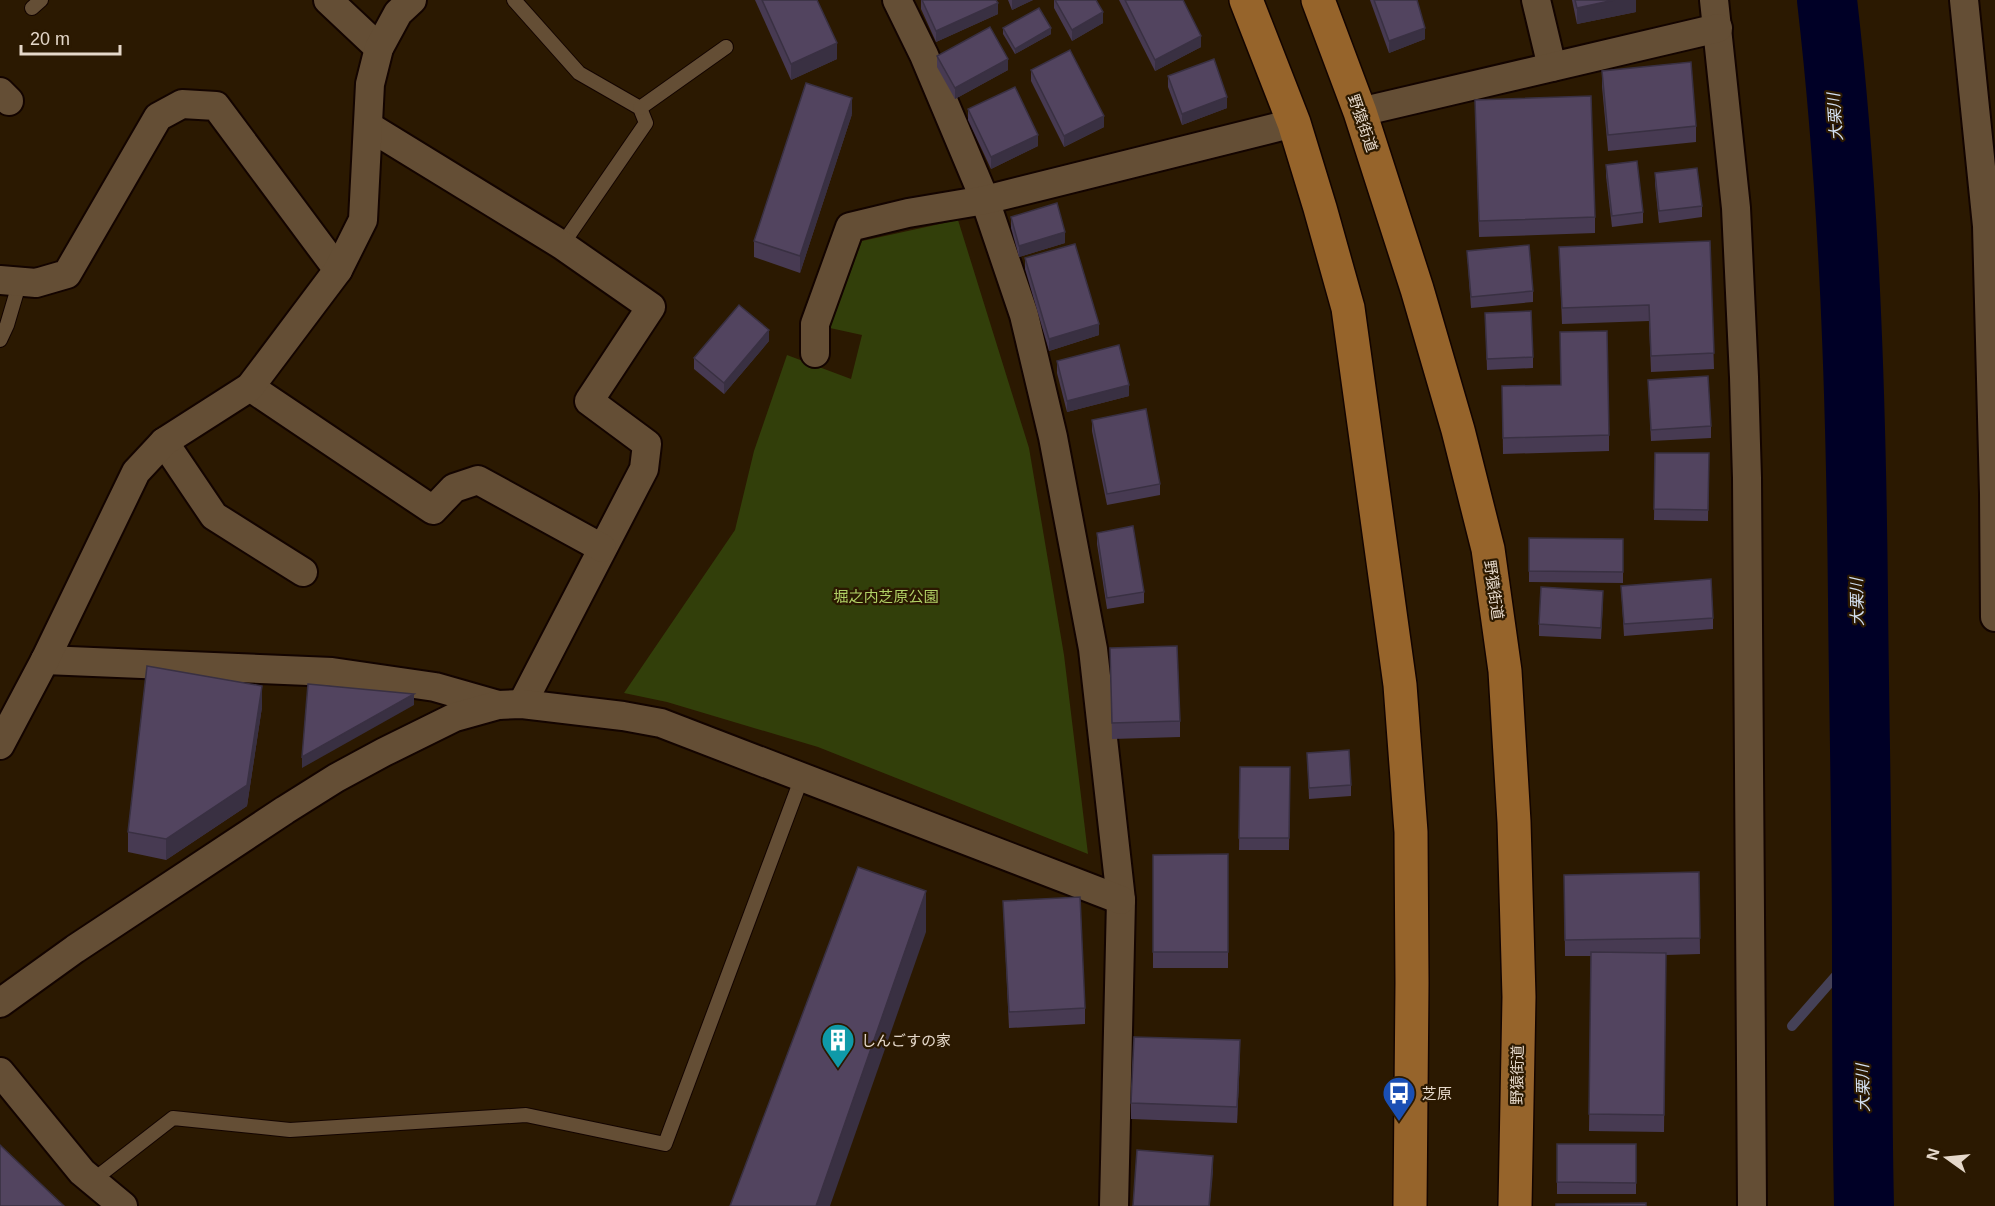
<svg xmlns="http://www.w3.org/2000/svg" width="1995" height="1206" viewBox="0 0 1995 1206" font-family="Helvetica,'Noto Sans JP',sans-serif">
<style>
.green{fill:#323f0a}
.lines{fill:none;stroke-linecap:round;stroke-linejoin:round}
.stream{stroke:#454157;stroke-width:10}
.river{stroke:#000026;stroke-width:60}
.service-casing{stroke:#130400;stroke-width:16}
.minor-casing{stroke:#130400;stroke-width:32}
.primary-casing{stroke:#130400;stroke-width:36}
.service{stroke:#644e35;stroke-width:14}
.minor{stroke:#644e35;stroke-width:28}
.primary{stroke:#96642b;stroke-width:33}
.wall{fill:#473a52}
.shaded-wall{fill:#393042}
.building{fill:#52445f;stroke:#393042;stroke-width:1.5}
.labels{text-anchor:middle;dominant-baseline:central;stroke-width:4.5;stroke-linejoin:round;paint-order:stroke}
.street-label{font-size:15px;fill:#e5d8ca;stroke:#2b1901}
.park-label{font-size:15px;fill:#b1d065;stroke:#2b1901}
.poi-label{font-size:15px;fill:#e5d8ca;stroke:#2b1901;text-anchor:start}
.water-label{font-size:16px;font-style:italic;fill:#d4e1f2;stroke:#2b1901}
</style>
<rect width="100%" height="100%" fill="#2b1901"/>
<path class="green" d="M958,220L1029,448L1064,655L1088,854L818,747L667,702L624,693L735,530L754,451L787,355L851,379L862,335L830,328L862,241Z"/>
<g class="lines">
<path class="stream" d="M1792,1026L1862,946"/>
<path class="river" d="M1827,0C1850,199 1856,399 1858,599C1859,715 1862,830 1862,945C1862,1032 1862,1119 1864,1206"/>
<defs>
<g id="service">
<path d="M514,0L579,73L640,108L646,123L562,245"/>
<path d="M32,8L41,0"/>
<path d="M640,108L726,47"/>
<path d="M0,340L7,325L20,281"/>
<path d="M92,1181L173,1118L290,1130L526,1115L665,1144L802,777"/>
</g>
<g id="minor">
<path d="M328,0L379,48"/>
<path d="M897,0L924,55L985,200L1024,315L1053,437L1093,649L1121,900L1114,1206"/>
<path d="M1536,0L1552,67"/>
<path d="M1714,0L1736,208L1744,377L1747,478L1752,1206"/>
<path d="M1964,0L1987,226L1994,493L1995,617"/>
<path d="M0,92L9,101"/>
<path d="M1360,112L1718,28"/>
<path d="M368,126L562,245L651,307L589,401L647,444L644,469L522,704"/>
<path d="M0,280L36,283L67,274L158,117L182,104L216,106L338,270"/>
<path d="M815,353V324L850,227L908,213L985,200L1294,123"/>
<path d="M250,387L433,510L454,488L478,480L602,548"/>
<path d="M164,442L214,516L303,572"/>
<path d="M45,660L332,672L435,687L498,705"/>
<path d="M0,745L45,660L136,472L164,442L250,387L338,270L363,220L370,84L379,48L398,13L412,0"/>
<path d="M0,1003L75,949L285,810L336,778L384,752L455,717L498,705L522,704L623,716L661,723L1121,900"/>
<path d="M0,1072L82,1172L123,1206"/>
</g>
<g id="primary">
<path d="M1246,0L1294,123L1320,208L1348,308L1400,685L1411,832L1412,983L1410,1206"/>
<path d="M1318,0L1360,112L1417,289L1458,430L1488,549L1505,671L1514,822L1519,997L1515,1206"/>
</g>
</defs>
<use href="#service" class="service-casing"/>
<use href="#minor" class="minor-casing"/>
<use href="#primary" class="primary-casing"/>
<use href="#service" class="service"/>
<use href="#minor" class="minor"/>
<use href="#primary" class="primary"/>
</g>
<g class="wall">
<path d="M755,0H817L837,59L791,80Z"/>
<path d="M921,0H996L998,14L936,42L921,9Z"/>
<path d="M1008,0H1033L1012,10Z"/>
<path d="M1054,0H1096L1103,23L1072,41L1054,8Z"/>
<path d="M1119,0H1183L1201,47L1155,71Z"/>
<path d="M1370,0H1417L1425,39L1389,53Z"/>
<path d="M1572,0H1636V12L1577,24Z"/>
<path d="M1003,28L1051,34L1015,54L1003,34Z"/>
<path d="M937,56L1008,70L955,99L937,67Z"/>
<path d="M1031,70L1104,127L1064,147L1031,81Z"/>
<path d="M1602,71L1696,126V142L1608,151L1602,87Z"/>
<path d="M1168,76L1227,108L1182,125L1168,87Z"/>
<path d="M1475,100L1595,217V233L1479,237Z"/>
<path d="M968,109L1038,146L991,169L968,120Z"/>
<path d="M852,114L800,273L754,257V241Z"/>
<path d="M1606,165L1643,212V223L1612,227L1606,176Z"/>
<path d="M1655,173L1702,206V217L1659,223L1655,184Z"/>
<path d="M1011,217L1065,243L1019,257L1011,228Z"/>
<path d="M1710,241L1714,369L1651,372L1649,321L1562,324L1559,247Z"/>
<path d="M1467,251L1533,291V302L1471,308Z"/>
<path d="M1025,258L1099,335L1049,351L1025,269Z"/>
<path d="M1485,313L1533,357V368L1487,370Z"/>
<path d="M769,341L724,394L694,369V358Z"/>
<path d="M1057,361L1129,396L1067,412L1057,373Z"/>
<path d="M1648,380L1711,426V438L1651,441Z"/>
<path d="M1561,385L1609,435V451L1503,454L1502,386Z"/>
<path d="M1092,420L1160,484V495L1107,505L1092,431Z"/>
<path d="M1655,453H1709L1708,521L1654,520Z"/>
<path d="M1097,533L1144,592V603L1107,609L1097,544Z"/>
<path d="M1529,538L1623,539V583L1529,582Z"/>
<path d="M1621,586L1713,618V629L1624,636Z"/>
<path d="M1603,602L1601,639L1539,636V624Z"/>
<path d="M1110,648L1180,721V737L1112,739Z"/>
<path d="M262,707L247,806L166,860L128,852V832Z"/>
<path d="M1307,753L1351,785V796L1309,799Z"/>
<path d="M1240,767H1290L1289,850H1239Z"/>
<path d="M1228,854V968H1153V855Z"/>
<path d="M1699,872L1700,954L1666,955L1664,1132L1589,1131L1591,956H1565L1564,875Z"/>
<path d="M1003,901L1085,1008V1024L1009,1028Z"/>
<path d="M1240,1057L1237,1123L1131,1119V1103Z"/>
<rect x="1557" y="1144" width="79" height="50"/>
</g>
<g class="shaded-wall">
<path d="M1012,0H1033L1012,10Z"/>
<path d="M1614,0H1636V12L1577,24V8Z"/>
<path d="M998,3V14L936,42V31Z"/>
<path d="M1103,12V23L1072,41V30Z"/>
<path d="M1051,28V34L1015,54V49Z"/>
<path d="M1425,28V39L1389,53V41Z"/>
<path d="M1201,36V47L1155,71V60Z"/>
<path d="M837,43V59L791,80V64Z"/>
<path d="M1008,59V70L955,99V88Z"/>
<path d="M1227,97V108L1182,125V114Z"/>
<path d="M852,98V114L800,273V256Z"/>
<path d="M1104,116V127L1064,147V136Z"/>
<path d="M1038,135V146L991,169V157Z"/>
<path d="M1065,232V243L1019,257V246Z"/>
<path d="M1099,324V335L1049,351V339Z"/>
<path d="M769,330V341L724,394V383Z"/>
<path d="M1129,385V396L1067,412V401Z"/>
<path d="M262,686V707L247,806L166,860V839Z"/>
<path d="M414,694V705L302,768V757Z"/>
<path d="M926,891V932L830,1206H816Z"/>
<path d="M1240,1040V1057L1237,1123V1107Z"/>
<path d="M1213,1156V1173L1210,1206H1209Z"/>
</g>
<g class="building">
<path d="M762,0H817L837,43L791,64Z"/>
<path d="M922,0H996L998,3L936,31Z"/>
<path d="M1055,0H1096L1103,12L1072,30Z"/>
<path d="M1125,0H1183L1201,36L1155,60Z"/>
<path d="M1374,0H1417L1425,28L1389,41Z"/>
<path d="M1575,0H1614L1577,8Z"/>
<path d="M1039,8L1051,28L1015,49L1003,28Z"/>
<path d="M990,27L1008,59L955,88L937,56Z"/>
<path d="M1070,50L1104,116L1064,136L1031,70Z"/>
<path d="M1214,59L1227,97L1182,114L1168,76Z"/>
<path d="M1691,62L1696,126L1608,135L1602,71Z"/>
<path d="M806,83L852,98L800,256L754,241Z"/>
<path d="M1015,87L1038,135L991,157L968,109Z"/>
<path d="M1591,96L1595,217L1479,221L1475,100Z"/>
<path d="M1637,161L1643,212L1612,216L1606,165Z"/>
<path d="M1697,168L1702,206L1659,211L1655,173Z"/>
<path d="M1057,203L1065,232L1019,246L1011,217Z"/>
<path d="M1710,241L1714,353L1651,356L1649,305L1562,308L1559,247Z"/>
<path d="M1075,244L1099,324L1049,339L1025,258Z"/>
<path d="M1529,245L1533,291L1471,297L1467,251Z"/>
<path d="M739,305L769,330L724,383L694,358Z"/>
<path d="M1531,311L1533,357L1487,359L1485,313Z"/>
<path d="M1607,331L1609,435L1503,438L1502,386L1561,385L1560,332Z"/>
<path d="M1119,345L1129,385L1067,401L1057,361Z"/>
<path d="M1708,376L1711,426L1651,430L1648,380Z"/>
<path d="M1146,409L1160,484L1107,494L1092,420Z"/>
<path d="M1655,453H1709L1708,510L1654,509Z"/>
<path d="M1133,526L1144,592L1107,598L1097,533Z"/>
<path d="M1529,538L1623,539V572L1529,571Z"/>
<path d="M1711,579L1713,618L1624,624L1621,586Z"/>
<path d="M1541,587L1603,591L1601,628L1539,624Z"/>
<path d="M1177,646L1180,721L1112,723L1110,648Z"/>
<path d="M147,666L262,686L247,785L166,839L128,832Z"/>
<path d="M308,684L414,694L302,757Z"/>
<path d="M1349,750L1351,785L1309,788L1307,753Z"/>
<path d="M1240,767H1290L1289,838H1239Z"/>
<path d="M1228,854V952H1153V855Z"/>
<path d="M858,867L926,891L816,1206H730Z"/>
<path d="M1699,872L1700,938L1565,940L1564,875Z"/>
<path d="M1080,897L1085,1008L1009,1012L1003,901Z"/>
<path d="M1591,952L1666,953L1664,1115L1589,1114Z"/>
<path d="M1134,1037L1240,1040L1237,1107L1131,1103Z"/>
<path d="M1557,1144H1636V1183L1557,1182Z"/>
<path d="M0,1145L64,1206H0Z"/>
<path d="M1137,1150L1213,1156L1209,1206H1133Z"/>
<path d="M1646,1203V1206H1556V1204Z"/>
</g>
<defs>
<symbol id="building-pin" viewBox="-11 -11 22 30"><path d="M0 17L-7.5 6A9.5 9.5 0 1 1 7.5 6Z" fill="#0f9aa8" stroke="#2b1901"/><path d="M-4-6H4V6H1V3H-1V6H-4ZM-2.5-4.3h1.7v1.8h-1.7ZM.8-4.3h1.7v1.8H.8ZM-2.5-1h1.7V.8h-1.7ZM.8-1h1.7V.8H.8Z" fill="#fff"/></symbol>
<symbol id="bus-pin" viewBox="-11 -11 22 30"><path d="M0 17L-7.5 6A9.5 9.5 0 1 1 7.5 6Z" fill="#1a4fb4" stroke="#2b1901"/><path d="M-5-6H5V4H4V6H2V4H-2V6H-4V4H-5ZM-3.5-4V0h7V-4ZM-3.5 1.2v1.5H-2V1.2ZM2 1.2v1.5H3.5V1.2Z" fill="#fff"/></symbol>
</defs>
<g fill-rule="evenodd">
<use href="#building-pin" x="819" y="1021" width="38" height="52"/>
<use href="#bus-pin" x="1380" y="1074" width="38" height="52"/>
</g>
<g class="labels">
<g class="street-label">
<text transform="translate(1363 123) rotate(71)">野猿街道</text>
<text transform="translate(1494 590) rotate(82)">野猿街道</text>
<text transform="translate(1517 1075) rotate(-89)">野猿街道</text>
</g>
<g class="park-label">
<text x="886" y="596">堀之内芝原公園</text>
</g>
<g class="poi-label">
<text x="861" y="1040">しんごすの家</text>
<text x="1422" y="1093">芝原</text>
</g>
<g class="water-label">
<text transform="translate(1835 117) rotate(-94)">大栗川</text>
<text transform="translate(1857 602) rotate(-91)">大栗川</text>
<text transform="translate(1863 1088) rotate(-91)">大栗川</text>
</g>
</g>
<g transform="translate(1947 1158) rotate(285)" stroke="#2b1901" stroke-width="4.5" paint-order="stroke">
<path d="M0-4.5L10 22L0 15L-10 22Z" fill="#e5d8ca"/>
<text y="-9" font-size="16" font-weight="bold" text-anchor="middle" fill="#e5d8ca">N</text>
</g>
<path d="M21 45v9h99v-9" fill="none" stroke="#e5d8ca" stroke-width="3"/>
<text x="30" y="45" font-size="18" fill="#e5d8ca" stroke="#2b1901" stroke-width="4.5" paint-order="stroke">20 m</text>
</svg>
